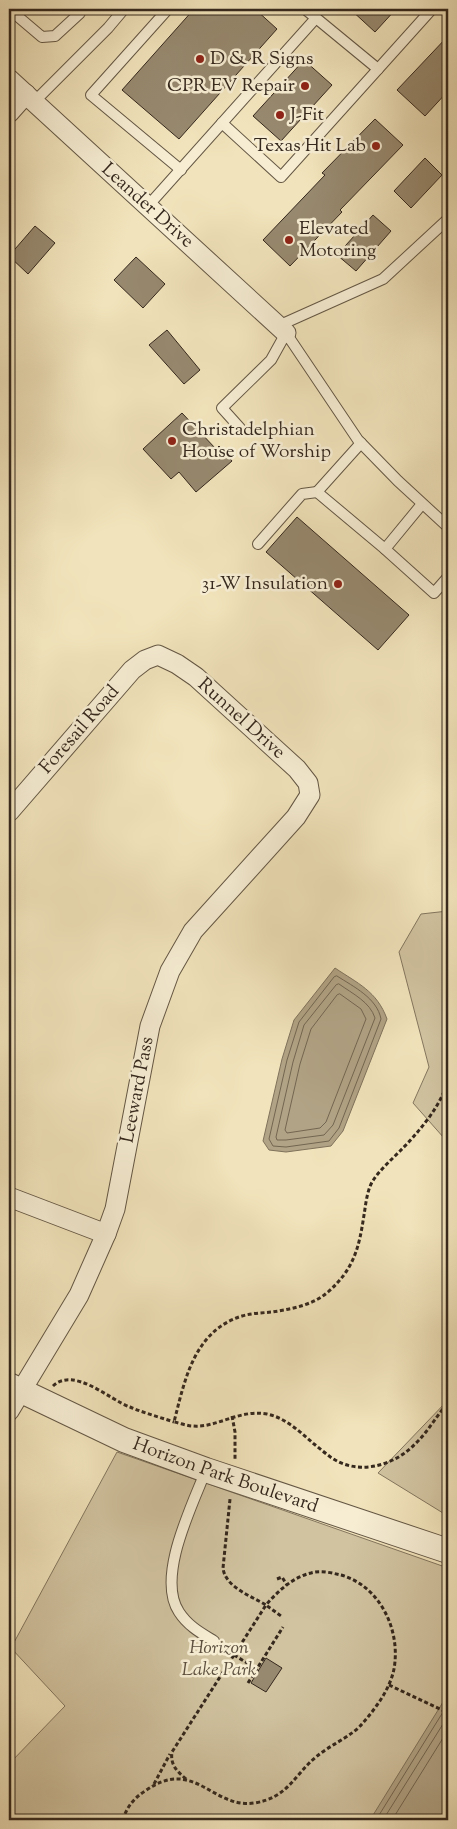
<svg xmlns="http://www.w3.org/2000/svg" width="457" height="1829" viewBox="0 0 457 1829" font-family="'Sorts Mill Goudy',serif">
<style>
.green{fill:#d1c3a0;stroke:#83765e}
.water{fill:#b1a385;stroke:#7f725b}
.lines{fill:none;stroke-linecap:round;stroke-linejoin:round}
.shore{stroke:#736651;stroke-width:1}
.building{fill:#97896f;stroke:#35281d}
.service-casing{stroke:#645744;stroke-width:12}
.minor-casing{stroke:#645744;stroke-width:21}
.tertiary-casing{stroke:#645744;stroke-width:26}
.path{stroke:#35281d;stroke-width:3;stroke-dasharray:4 2.5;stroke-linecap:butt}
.service{stroke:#f6edd3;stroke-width:10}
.minor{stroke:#f6edd3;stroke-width:19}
.tertiary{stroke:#f6edd3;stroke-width:24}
.poi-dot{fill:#8f2418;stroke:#f6edd3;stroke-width:2}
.labels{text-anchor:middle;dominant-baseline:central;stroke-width:5;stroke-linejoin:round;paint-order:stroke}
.poi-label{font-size:19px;fill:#35281d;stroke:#f6edd3;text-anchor:start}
.street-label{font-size:19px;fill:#35281d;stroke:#f6edd3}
.park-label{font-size:19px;font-style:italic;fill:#5c4f3e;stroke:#f6edd3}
</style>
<rect width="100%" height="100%" fill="#f1e3bb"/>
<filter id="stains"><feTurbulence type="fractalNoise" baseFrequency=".004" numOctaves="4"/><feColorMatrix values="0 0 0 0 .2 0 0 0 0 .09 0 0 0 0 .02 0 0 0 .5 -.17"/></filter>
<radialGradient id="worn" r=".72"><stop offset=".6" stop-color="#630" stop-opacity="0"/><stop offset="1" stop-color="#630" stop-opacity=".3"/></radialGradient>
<g class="green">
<path d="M448,911V1140L444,1138L413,1103L429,1067L399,952L421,914Z"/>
<path d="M448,1400V1513H443L378,1473Z"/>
<path d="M117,1452L448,1568V1769L424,1820H9V1764L65,1706L11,1648Z"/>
</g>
<g class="water">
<path d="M335,968C357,983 377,991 387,1019L343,1131L331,1146L286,1152L269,1150L263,1141L282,1059L294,1020Z"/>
<path d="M448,1694V1820H370Z"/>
</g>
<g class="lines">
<g class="shore">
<path d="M337,976C354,987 377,998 381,1019L339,1128L329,1141L286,1147L273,1146L269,1139L287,1060L299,1022L334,977Z"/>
<path d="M339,984C353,994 370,1002 375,1018L333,1125L324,1135L286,1140H277L276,1137L293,1062L304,1025L336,985Z"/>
<path d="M340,994L361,1009L366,1019L326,1122L320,1128L287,1133L285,1130L300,1064L311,1029L337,995Z"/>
<path d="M376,1820L448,1704"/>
<path d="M383,1820L448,1716"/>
<path d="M392,1820L448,1730"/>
</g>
</g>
<g class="building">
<path d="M194,9H255L277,29L179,139L122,90Z"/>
<path d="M350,9H396L375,32Z"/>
<path d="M448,36V91L425,116L397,90Z"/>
<path d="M304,60L332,85L281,141L253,116Z"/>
<path d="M375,119L403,145L340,210L342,212L290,266L263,240L325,175L322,173Z"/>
<path d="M425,158L442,175L411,208L394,191Z"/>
<path d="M373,215L391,231L356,271L337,255Z"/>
<path d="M35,226L55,243L28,274L9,256Z"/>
<path d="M136,257L165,284L143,308L114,280Z"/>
<path d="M167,330L200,370L184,384L149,345Z"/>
<path d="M182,413L216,449L219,446L232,461L196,492L179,472L171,479L143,449Z"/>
<path d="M297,517L409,615L378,650L266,552Z"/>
<path d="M266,1658L282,1668L266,1692L251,1683Z"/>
</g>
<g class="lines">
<defs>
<g id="service">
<path d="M9,9L42,37L55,36L80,13V9"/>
<path d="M168,9L91,95L181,170"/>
<path d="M316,18L378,69"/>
<path d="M34,102L108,28L124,9"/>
<path d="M222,123L281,177L432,9"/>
<path d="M147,207L316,18L305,9"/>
<path d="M278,326L383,279L448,219"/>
<path d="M240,428L222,408L271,360L286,333L358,440L398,481L448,527"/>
<path d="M361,443L317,492L385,549L434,593L448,577"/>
<path d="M258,544L302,494L317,492"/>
<path d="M385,549L422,504"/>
<path d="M206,1470C192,1506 156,1577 179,1612C188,1626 201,1633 214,1641"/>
</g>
<g id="minor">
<path d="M9,79L286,333"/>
<path d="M9,113L26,94"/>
<path d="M9,812L132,670L145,660L158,655L177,664L196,677L297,769L308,783L310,795L296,817L193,931L170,971L150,1026L115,1209L106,1234L79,1295L9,1411"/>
<path d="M9,1197L106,1234"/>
</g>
<g id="tertiary">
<path id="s1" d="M9,1385L124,1440L206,1470L448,1551"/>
</g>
</defs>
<use href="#service" class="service-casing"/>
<use href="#minor" class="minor-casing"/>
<use href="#tertiary" class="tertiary-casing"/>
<g class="path">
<path d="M448,1079C443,1104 418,1133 400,1151C391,1160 381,1169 374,1179C367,1189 366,1203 364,1215C359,1248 354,1269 328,1292C313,1305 292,1309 272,1312C262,1313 252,1313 242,1316C194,1331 185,1379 174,1422C180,1423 187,1426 193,1426C217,1428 239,1409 267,1414C286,1418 300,1432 314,1444C322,1450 330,1458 339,1462C364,1474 396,1464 415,1444C428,1432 436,1416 448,1403"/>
<path d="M53,1386C74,1366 110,1400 130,1407C144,1413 159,1417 174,1422"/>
<path d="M232,1416L235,1432V1460"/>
<path d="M277,1579L282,1577L287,1585"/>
<path d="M221,1648L233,1656"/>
<path d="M234,1655L257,1669"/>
<path d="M248,1683L283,1627"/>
<path d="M389,1685L444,1711"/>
<path d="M186,1779C177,1771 170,1765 172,1752L266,1605L281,1616"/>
<path d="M154,1784L170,1754"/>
<path d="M123,1820C126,1808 134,1798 145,1791C194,1756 212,1809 254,1803C288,1798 294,1775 316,1757C330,1745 352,1736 362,1724C376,1708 390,1689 394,1669C401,1630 380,1586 341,1575C332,1573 321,1570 311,1573C293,1577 278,1591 266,1605C251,1596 225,1587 223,1568L230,1499"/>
</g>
<use href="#service" class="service"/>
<use href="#minor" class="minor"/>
<use href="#tertiary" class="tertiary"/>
</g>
<g class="poi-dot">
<circle cx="200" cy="59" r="5"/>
<circle cx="305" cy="86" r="5"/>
<circle cx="280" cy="115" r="5"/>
<circle cx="376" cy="146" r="5"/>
<circle cx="289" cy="240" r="5"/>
<circle cx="172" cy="441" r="5"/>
<circle cx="338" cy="584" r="5"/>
</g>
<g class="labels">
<g class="poi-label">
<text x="210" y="59">D &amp; R Signs</text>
<text x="295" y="86" text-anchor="end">CPR EV Repair</text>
<text x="290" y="115">J-Fit</text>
<text x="366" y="146" text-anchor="end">Texas Hit Lab</text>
<text x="299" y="229">Elevated<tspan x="299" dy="22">Motoring</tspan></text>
<text x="182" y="430">Christadelphian<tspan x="182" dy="22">House of Worship</tspan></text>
<text x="328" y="584" text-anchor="end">31-W Insulation</text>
</g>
<g class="street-label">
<text transform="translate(147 206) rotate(42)">Leander Drive</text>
<text transform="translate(241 719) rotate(42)">Runnel Drive</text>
<text transform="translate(80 730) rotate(-49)">Foresail Road</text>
<text transform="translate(138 1090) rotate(-79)">Leeward Pass</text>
<text stroke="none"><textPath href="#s1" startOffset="235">Horizon Park Boulevard</textPath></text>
</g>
<g class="park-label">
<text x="219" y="1648">Horizon<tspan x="219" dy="22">Lake Park</tspan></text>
</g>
</g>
<rect width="457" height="1829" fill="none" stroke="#f1e3bb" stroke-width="30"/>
<rect x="10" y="10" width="437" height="1809" fill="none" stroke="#35281d" stroke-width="2.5"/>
<rect x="15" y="15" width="427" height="1799" fill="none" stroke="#35281d"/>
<rect width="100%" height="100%" filter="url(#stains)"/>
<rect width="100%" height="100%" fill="url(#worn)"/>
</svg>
